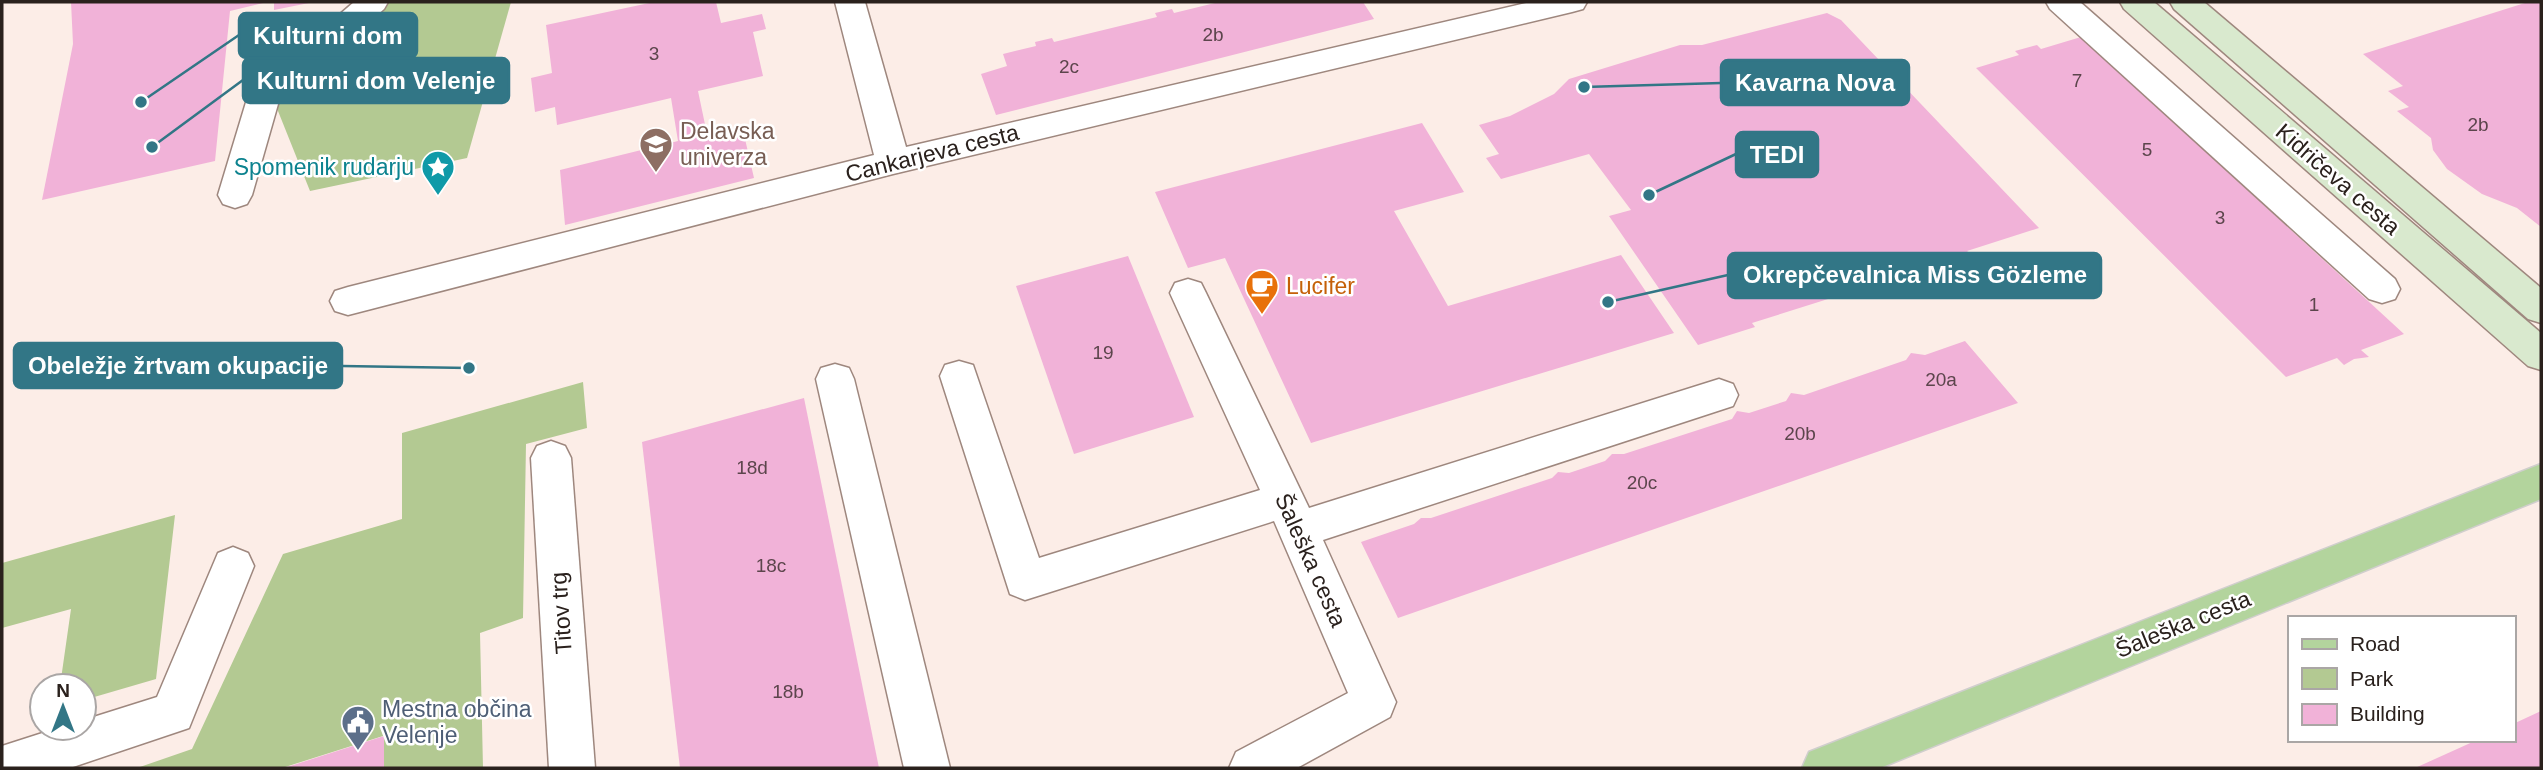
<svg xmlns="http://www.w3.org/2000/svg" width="2543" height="770" viewBox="0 0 2543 770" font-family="Helvetica,sans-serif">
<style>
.green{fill:#b3c992}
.building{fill:#f1b2d8}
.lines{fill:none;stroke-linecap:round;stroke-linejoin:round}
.street-casing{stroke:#9e877e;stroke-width:3}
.secondary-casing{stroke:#9e877e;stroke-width:3}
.primary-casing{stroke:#d0cecd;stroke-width:3}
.street{fill:#fff;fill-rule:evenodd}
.secondary{fill:#d9e9ce;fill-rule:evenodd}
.primary{fill:#b3d49d;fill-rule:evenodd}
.labels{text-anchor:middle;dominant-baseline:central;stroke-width:5;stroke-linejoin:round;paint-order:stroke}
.number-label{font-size:19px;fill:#5c454c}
.education-label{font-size:23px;fill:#785e54;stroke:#fff;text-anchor:start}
.street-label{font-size:23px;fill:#2a211d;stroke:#fff}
.culture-label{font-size:23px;fill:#0d838f;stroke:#fff;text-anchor:end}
.food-label{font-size:23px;fill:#c56008;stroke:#fff;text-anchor:start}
.service-label{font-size:23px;fill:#4e5e75;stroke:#fff;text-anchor:start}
.leader{fill:none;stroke:#327686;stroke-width:2.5}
.callout-dot{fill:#327686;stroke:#fff;stroke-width:2.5}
.callout{fill:#327686;stroke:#327686;stroke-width:2.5}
.callout-label{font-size:24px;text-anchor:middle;font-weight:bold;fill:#fff}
</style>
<rect width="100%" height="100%" fill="#fcede7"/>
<g class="green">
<path d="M388,2H511L467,158L310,191L276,106Z"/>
<path d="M583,382L587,428L526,444L523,618L480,633L483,768H384L383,736L282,768H137L192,749L283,554L402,519V433Z"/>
<path d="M175,515L156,679L84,700V686H60L71,609L2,628V563Z"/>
</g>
<g class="building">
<path d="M71,2H267L230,11L215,161L42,200L73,44Z"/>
<path d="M274,2H309V3L274,10Z"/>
<path d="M654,2H716L721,23L762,14L766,29L753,32L763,76L698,91L707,134L742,126L754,178L565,225L560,170L678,141L671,98L557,125L555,107L535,112L531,78L552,73L546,25Z"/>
<path d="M1219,2H1363L1374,19L996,115L981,74L1007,66L1003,54L1036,46L1035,42L1052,38L1054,42L1157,17L1155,13L1172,9L1174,13Z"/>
<path d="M2528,2H2541V227L2517,208L2482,194L2447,169L2433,150L2431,138L2397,111L2409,107L2388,91L2403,86L2363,54Z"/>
<path d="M1827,13L1841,20L2039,228L1967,251L1971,254L1752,323L1755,327L1698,345L1609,216L1631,210L1589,154L1501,179L1486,158L1499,154L1479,125L1510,116L1554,94L1569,79L1680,45H1702Z"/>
<path d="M2081,37L2404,334L2361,350L2369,357L2354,359L2344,365L2337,358L2286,377L1976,68L2019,55L2015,51L2037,45L2041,49Z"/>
<path d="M1422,123L1464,192L1394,211L1448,306L1621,255L1674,333L1311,443L1225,258L1188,268L1155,192Z"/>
<path d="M1128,256L1194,417L1074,454L1016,286Z"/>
<path d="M1965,341L2018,403L1398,618L1361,542L1414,524L1421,518H1431L1552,478L1558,472L1569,473L1605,461L1612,454H1624L1732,419L1737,411L1749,413L1786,401L1791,393L1804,395L1906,360L1911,353L1925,355Z"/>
<path d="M804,398L879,768H680L642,442Z"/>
<path d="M2541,711V768H2415L2477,740H2513V724Z"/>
<path d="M384,736V768H284Z"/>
</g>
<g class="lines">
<defs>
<g id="street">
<path d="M354,2H388L384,9L278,104L252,195L247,204L235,208L223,204L218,195L247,99L251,91Z"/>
<path d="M835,2H865L906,147L1530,2H1587L1583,9L1572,12L893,174L348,315L335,311L330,301L335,291L348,287L874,155Z"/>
<path d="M2046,2H2080L2395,279L2400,289L2395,299L2382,303L2369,299L2050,9Z"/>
<path d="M1188,279L1201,283L1206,293L1309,508L1719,379L1733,384L1738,395L1733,406L1323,540L1396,702L1390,717L1297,768H1229L1236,752L1348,693L1274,521L1025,600L1010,594L940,376L945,365L959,361L973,365L1039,558L1260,490L1170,293L1175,283Z"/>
<path d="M835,364L849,368L854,379L950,768H904L816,379L821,368Z"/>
<path d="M551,441L565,446L571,458L595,768H549L531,458L537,446Z"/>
<path d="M233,547L248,553L254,566L189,728L70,768H2V746L58,728H84V720L157,697L218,553Z"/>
</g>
<g id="secondary">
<path d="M2120,2H2154L2541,333V370L2528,366L2124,9Z"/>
<path d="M2170,2H2204L2541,288V323L2528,319L2174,9Z"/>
</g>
<path id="primary" d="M2541,464V499L1880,768H1802L1809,752Z"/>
</defs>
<use href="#street" class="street-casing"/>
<use href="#secondary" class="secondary-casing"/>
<use href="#primary" class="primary-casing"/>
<use href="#street" class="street"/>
<use href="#secondary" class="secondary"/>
<use href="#primary" class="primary"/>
</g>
<defs>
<symbol id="university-pin" viewBox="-11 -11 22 30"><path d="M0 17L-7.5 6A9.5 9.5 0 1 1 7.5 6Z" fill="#8d6e63" stroke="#fff"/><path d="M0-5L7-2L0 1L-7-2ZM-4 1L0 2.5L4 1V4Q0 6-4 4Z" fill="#fff"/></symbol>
<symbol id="sight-pin" viewBox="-11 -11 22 30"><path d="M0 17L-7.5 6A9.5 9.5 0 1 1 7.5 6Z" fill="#0f9aa8" stroke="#fff"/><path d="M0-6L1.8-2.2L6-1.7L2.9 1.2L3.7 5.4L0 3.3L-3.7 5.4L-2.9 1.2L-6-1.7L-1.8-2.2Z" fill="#fff"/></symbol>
<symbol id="cafe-pin" viewBox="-11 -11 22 30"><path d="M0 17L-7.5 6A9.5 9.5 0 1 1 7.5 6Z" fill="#e8710a" stroke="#fff"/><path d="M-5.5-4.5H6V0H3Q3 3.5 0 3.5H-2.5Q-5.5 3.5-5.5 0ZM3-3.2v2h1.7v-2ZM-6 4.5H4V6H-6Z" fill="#fff"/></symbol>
<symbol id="civic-pin" viewBox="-11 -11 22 30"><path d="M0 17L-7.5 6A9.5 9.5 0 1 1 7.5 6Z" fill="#5c6f8a" stroke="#fff"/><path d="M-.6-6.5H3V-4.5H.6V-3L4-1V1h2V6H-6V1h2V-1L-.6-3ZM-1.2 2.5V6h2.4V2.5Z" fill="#fff"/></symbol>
</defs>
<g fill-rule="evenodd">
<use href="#university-pin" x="637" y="125" width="38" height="52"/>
<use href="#sight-pin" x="419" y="148" width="38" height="52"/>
<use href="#cafe-pin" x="1243" y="267" width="38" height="52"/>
<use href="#civic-pin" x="339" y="703" width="38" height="52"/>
</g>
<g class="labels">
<g class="number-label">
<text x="1213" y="34">2b</text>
<text x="654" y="53">3</text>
<text x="1069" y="66">2c</text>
<text x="2077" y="80">7</text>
<text x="2478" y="124">2b</text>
<text x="2147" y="149">5</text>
<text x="2220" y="217">3</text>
<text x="2314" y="304">1</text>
<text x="1103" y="352">19</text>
<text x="1941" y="379">20a</text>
<text x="1800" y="433">20b</text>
<text x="752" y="467">18d</text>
<text x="1642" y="482">20c</text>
<text x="771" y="565">18c</text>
<text x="788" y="691">18b</text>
</g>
<g class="education-label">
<text x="680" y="131">Delavska<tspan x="680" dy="26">univerza</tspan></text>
</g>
<g class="street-label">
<text transform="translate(932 153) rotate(-14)">Cankarjeva cesta</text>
<text transform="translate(2338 179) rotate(41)">Kidričeva cesta</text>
<text transform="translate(1311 560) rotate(66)">Šaleška cesta</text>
<text transform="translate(561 613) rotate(-94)">Titov trg</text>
<text transform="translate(2183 624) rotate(-22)">Šaleška cesta</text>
</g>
<g class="culture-label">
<text x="414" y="167">Spomenik rudarju</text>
</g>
<g class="food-label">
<text x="1286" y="286">Lucifer</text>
</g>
<g class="service-label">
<text x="382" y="709">Mestna občina<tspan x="382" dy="26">Velenje</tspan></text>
</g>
</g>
<path class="leader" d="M141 102L239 35M152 147L243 80M1584 87L1721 83M1649 195L1736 154M1608 302L1728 275M469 368L342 366"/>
<g class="callout-dot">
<circle cx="141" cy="102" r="7"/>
<circle cx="152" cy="147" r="7"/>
<circle cx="1584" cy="87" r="7"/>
<circle cx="1649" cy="195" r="7"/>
<circle cx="1608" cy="302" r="7"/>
<circle cx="469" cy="368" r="7"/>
</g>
<g class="callout">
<rect x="239" y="13" width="178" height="45" rx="7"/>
<rect x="243" y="58" width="266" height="45" rx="7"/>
<rect x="1721" y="60" width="188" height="45" rx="7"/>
<rect x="1736" y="132" width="82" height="45" rx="7"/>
<rect x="1728" y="253" width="373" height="45" rx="7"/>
<rect x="14" y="343" width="328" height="45" rx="7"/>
</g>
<g class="callout-label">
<text x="328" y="44">Kulturni dom</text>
<text x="376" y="89">Kulturni dom Velenje</text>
<text x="1815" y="91">Kavarna Nova</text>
<text x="1777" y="163">TEDI</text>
<text x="1915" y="283">Okrepčevalnica Miss Gözleme</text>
<text x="178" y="374">Obeležje žrtvam okupacije</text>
</g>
<rect width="2543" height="770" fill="none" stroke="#2a211d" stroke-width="7"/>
<rect x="2288" y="616" width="228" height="126" fill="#ffffff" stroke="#aaa6a5" stroke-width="2"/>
<rect x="2302" y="639" width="35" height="10" fill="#b3d49d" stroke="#aaa6a5" stroke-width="2"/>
<text x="2350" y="651" font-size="21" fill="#2a211d">Road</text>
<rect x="2302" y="668" width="35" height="21" fill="#b3c992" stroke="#aaa6a5" stroke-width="2"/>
<text x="2350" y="686" font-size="21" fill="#2a211d">Park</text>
<rect x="2302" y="704" width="35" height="21" fill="#f1b2d8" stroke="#aaa6a5" stroke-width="2"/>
<text x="2350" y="721" font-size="21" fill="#2a211d">Building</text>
<g transform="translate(63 707)"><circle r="33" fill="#ffffff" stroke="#aaa6a5" stroke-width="2"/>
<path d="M0-5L12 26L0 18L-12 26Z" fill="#327686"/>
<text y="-10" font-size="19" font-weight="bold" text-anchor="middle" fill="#2a211d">N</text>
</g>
</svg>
